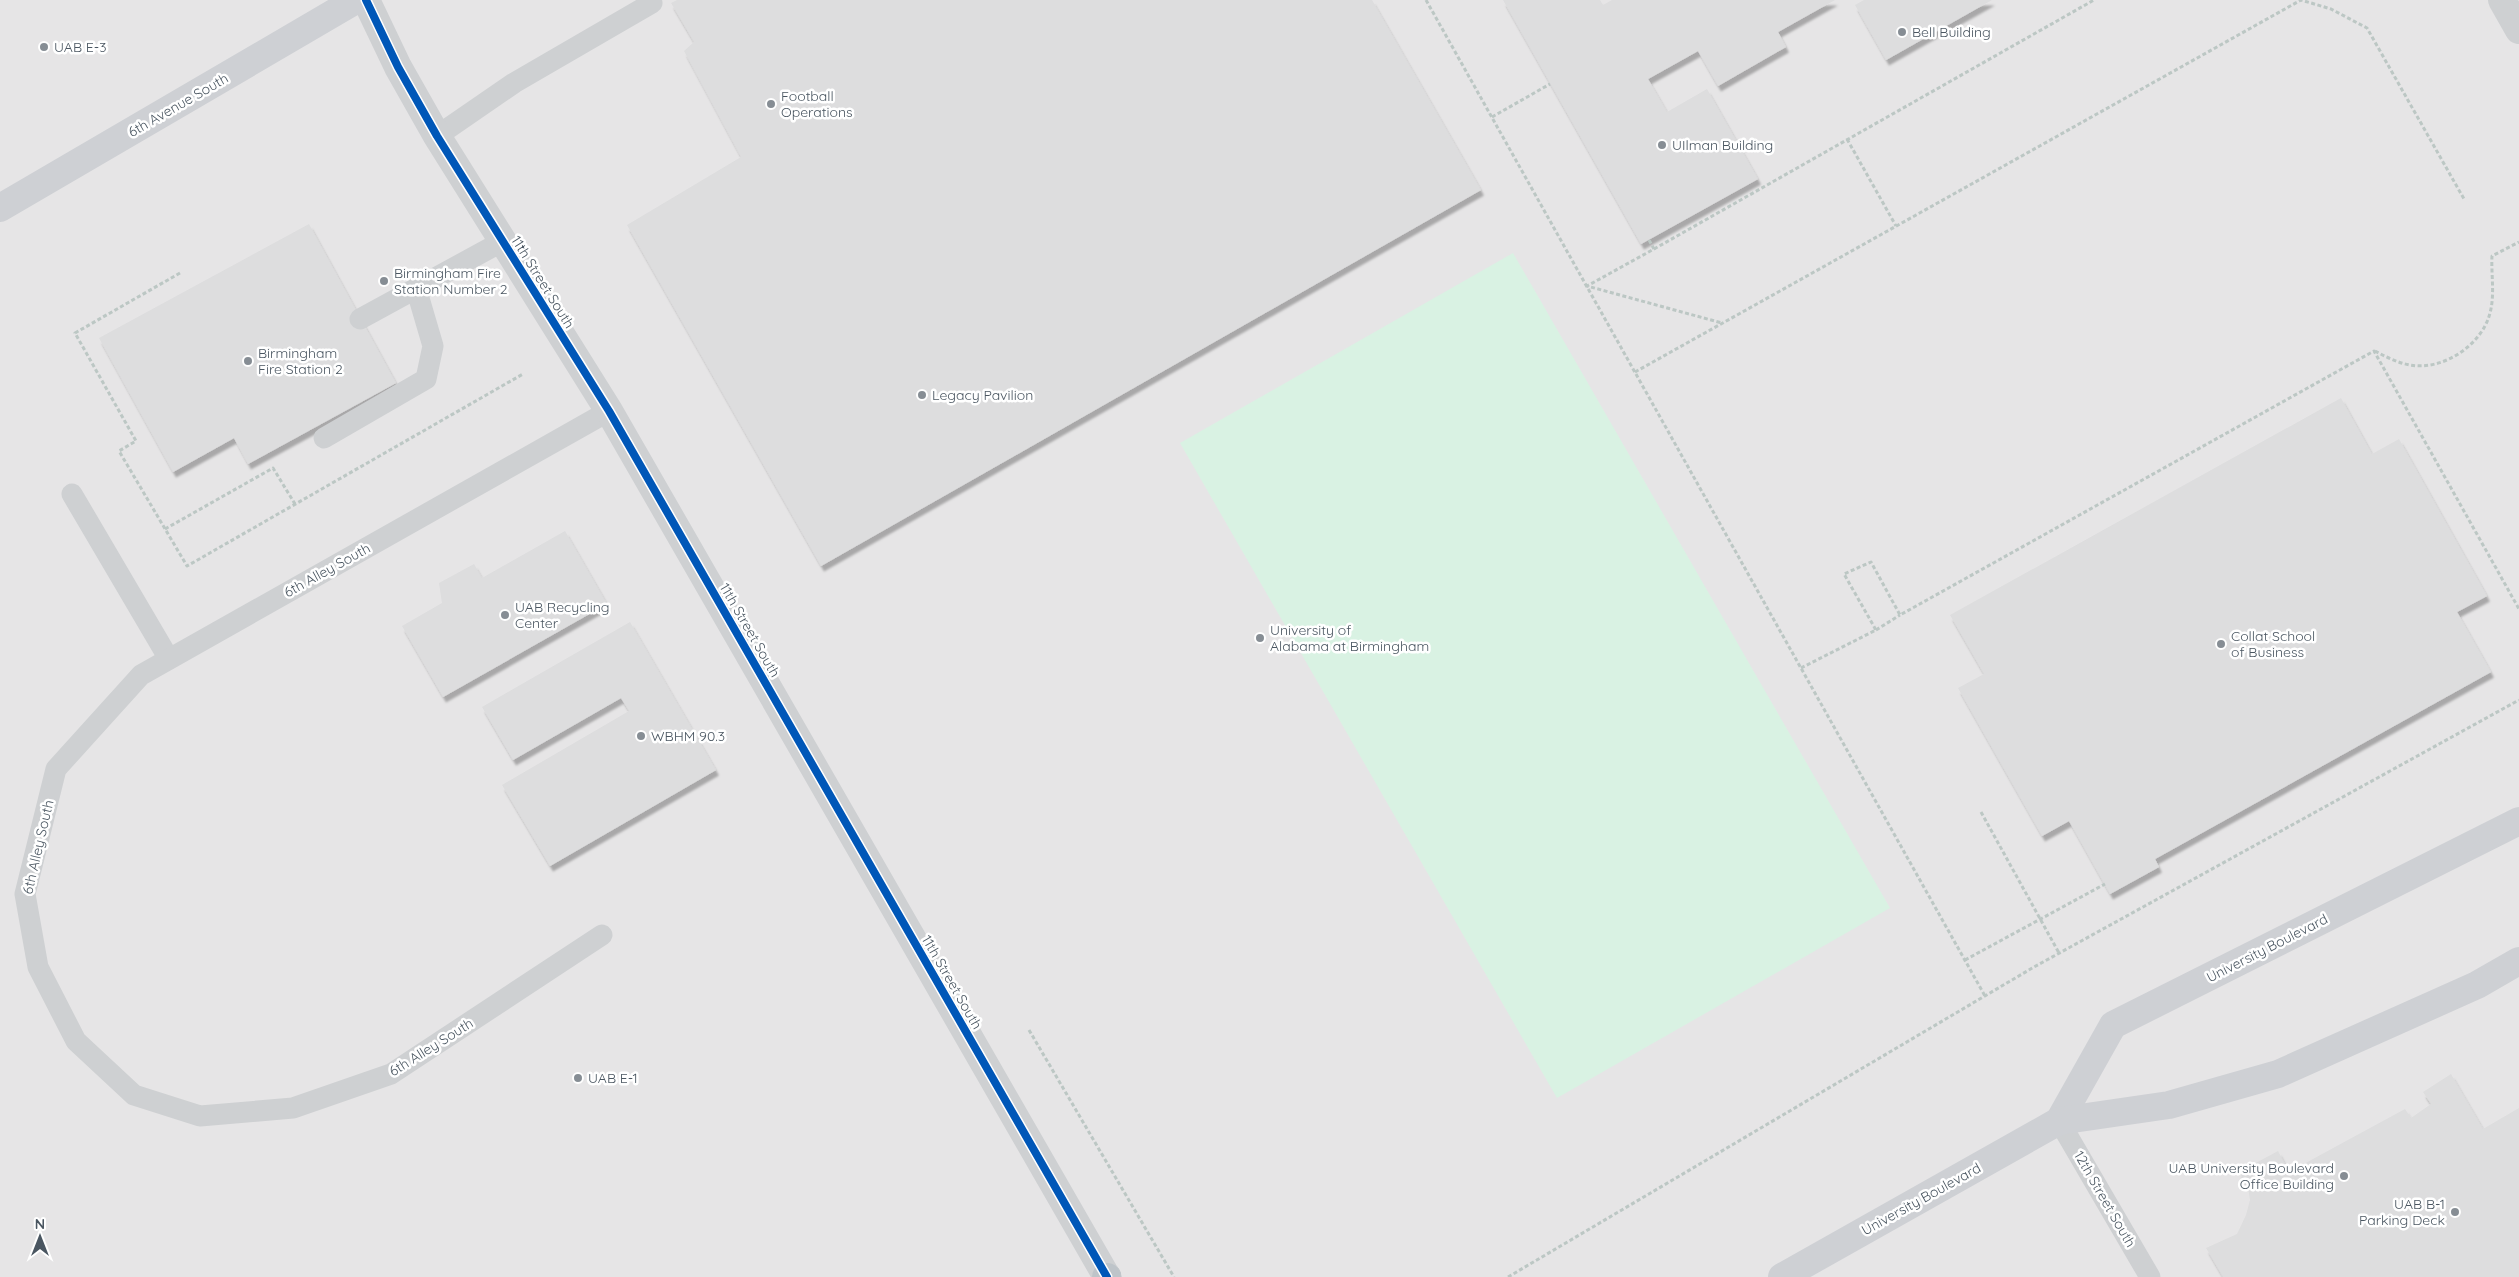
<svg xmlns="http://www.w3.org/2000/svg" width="2519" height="1277" viewBox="0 0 2519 1277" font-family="Quicksand,sans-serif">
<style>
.education{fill:#e6e5e6}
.green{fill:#d9f2e3}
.building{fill:#ddddde;filter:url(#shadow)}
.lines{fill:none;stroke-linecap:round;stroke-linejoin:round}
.motorway-casing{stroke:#b9bec3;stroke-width:29}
.path{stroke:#bcc7c4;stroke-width:3;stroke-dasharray:4 2.5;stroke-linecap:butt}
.service{stroke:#ced0d2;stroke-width:21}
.minor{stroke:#ced0d2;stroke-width:28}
.tertiary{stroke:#ced0d2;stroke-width:28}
.secondary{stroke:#ced0d4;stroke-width:28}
.motorway{stroke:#bec4c9;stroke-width:28}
.cycleway-casing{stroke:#fff;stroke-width:11}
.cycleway{stroke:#0057b8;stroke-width:8}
.poi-dot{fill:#868d94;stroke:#fff;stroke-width:2}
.labels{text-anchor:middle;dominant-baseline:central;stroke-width:5;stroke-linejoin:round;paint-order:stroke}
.poi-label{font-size:14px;fill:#4a5661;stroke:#fff;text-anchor:start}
.street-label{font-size:14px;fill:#4a5661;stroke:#fff}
</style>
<defs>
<filter id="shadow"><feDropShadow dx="3" dy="5.5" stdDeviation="1" flood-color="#0004"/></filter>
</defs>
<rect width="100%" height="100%" fill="#f4f4f4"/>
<rect class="education" x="0" y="0" width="2519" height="1277"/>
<path class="green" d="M1513,253L1890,908L1557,1098L1180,443Z"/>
<g class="building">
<path d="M677,0H1372L1481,190L821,566L627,225L741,157L684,51L694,42L671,3Z"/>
<path d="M1503,0H1600L1603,5L1612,0H1835L1778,32L1786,47L1718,86L1698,51L1648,79L1667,112L1707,89L1758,179L1641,244Z"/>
<path d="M1864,0H1992L1886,60L1855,5Z"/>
<path d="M309,224L396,383L248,464L234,438L173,472L99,338Z"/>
<path d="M2341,398L2372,454L2399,439L2487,596L2457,612L2491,672L2155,859L2159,867L2110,894L2069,821L2042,836L1958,688L1984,674L1950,615Z"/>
<path d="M565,531L607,604L443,697L402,626L442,603L439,583L474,564L482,578Z"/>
<path d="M630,622L716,770L550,866L502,785L629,711L621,698L513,760L482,707Z"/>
<path d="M2451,1074L2483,1129L2519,1108V1277H2223L2206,1248L2237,1234L2246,1215L2250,1200L2248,1186L2239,1172L2278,1151L2289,1172L2405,1109L2411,1118L2431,1104L2423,1092Z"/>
</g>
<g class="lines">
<defs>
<path id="motorway" d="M1106,1277H1107"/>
</defs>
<use href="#motorway" class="motorway-casing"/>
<g class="path">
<path d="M1426,0L1985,996"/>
<path d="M1492,117L1550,84"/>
<path d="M1847,139L1896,226"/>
<path d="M1649,240L1654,249L1587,286L1722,323"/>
<path d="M1654,249L2094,0"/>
<path d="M180,273L75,333L136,441L119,451L187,566L523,374"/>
<path d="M2375,351C2386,357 2398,363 2410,365C2443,371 2482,345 2490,313C2495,295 2491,274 2492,256L2519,242"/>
<path d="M1635,372L2301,0L2331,9L2367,28L2464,199"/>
<path d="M165,529L273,468L295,504"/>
<path d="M1876,630L1900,615"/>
<path d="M1801,668L1876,630L1844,574L1871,562L1900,615L2374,351L2519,609"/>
<path d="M1981,812L2059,953"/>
<path d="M1965,960L2105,884"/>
<path d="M1029,1030L1174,1277"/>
<path d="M1508,1277L2034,967L2519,700"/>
</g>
<g class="service">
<path d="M437,136L514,83L652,3"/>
<path d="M360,319L503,241"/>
<path d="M324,438L426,379L433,346L416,288"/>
<path d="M72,494L169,659"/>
<path d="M602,935L391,1074L293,1108L200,1116L134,1095L76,1041L38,967L25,894L56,769L141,675L609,411"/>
<path d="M2059,1121L2150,1277"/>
</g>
<path class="minor" d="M366,0L398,67L437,136L609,411L1107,1277"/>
<path class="tertiary" d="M2502,0L2519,30"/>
<g class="secondary">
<path d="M0,208L356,0"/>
<path d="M2059,1121L2113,1025L2519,821"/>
<path d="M1782,1277L2059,1121L2169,1105L2278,1074L2477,985L2519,961"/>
</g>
<use href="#motorway" class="motorway"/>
<defs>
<path id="cycleway" d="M366,0L398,67L437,136L609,411L1107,1277"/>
</defs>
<use href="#cycleway" class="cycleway-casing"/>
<use href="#cycleway" class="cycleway"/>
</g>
<g class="poi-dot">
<circle cx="1902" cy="32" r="5"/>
<circle cx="44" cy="47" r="5"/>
<circle cx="771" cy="104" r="5"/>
<circle cx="1662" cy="145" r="5"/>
<circle cx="384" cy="281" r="5"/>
<circle cx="248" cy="361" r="5"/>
<circle cx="922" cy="395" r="5"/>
<circle cx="505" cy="615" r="5"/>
<circle cx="1260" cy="638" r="5"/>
<circle cx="2221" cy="644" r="5"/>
<circle cx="641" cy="736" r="5"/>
<circle cx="578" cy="1078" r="5"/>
<circle cx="2344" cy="1176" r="5"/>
<circle cx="2455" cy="1212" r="5"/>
</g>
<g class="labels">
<g class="poi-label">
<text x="1912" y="32">Bell Building</text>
<text x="54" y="47">UAB E-3</text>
<text x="781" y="96">Football<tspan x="781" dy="16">Operations</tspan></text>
<text x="1672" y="145">UIlman Building</text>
<text x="394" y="273">Birmingham Fire<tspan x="394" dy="16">Station Number 2</tspan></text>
<text x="258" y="353">Birmingham<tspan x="258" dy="16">Fire Station 2</tspan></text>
<text x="932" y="395">Legacy Pavilion</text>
<text x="515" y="607">UAB Recycling<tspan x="515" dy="16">Center</tspan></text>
<text x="1270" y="630">University of<tspan x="1270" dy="16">Alabama at Birmingham</tspan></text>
<text x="2231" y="636">Collat School<tspan x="2231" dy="16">of Business</tspan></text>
<text x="651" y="736">WBHM 90.3</text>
<text x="588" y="1078">UAB E-1</text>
<text x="2334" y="1168" text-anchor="end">UAB University Boulevard<tspan x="2334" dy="16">Office Building</tspan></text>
<text x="2445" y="1204" text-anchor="end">UAB B-1<tspan x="2445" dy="16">Parking Deck</tspan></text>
</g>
<g class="street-label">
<text transform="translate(178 105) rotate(-30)">6th Avenue South</text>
<text transform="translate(543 282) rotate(58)">11th Street South</text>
<text transform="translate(327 570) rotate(-29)">6th Alley South</text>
<text transform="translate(750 630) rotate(60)">11th Street South</text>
<text transform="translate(38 847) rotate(-77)">6th Alley South</text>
<text transform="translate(2267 948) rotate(-27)">University Boulevard</text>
<text transform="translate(952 982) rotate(60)">11th Street South</text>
<text transform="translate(431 1047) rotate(-32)">6th Alley South</text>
<text transform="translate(1921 1199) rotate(-29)">University Boulevard</text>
<text transform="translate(2105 1199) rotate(60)">12th Street South</text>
</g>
</g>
<g transform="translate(40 1237)" stroke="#ffffff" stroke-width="4" paint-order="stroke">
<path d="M0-4L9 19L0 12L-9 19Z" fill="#4a5661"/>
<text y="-8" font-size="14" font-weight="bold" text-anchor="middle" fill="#4a5661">N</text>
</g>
</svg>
